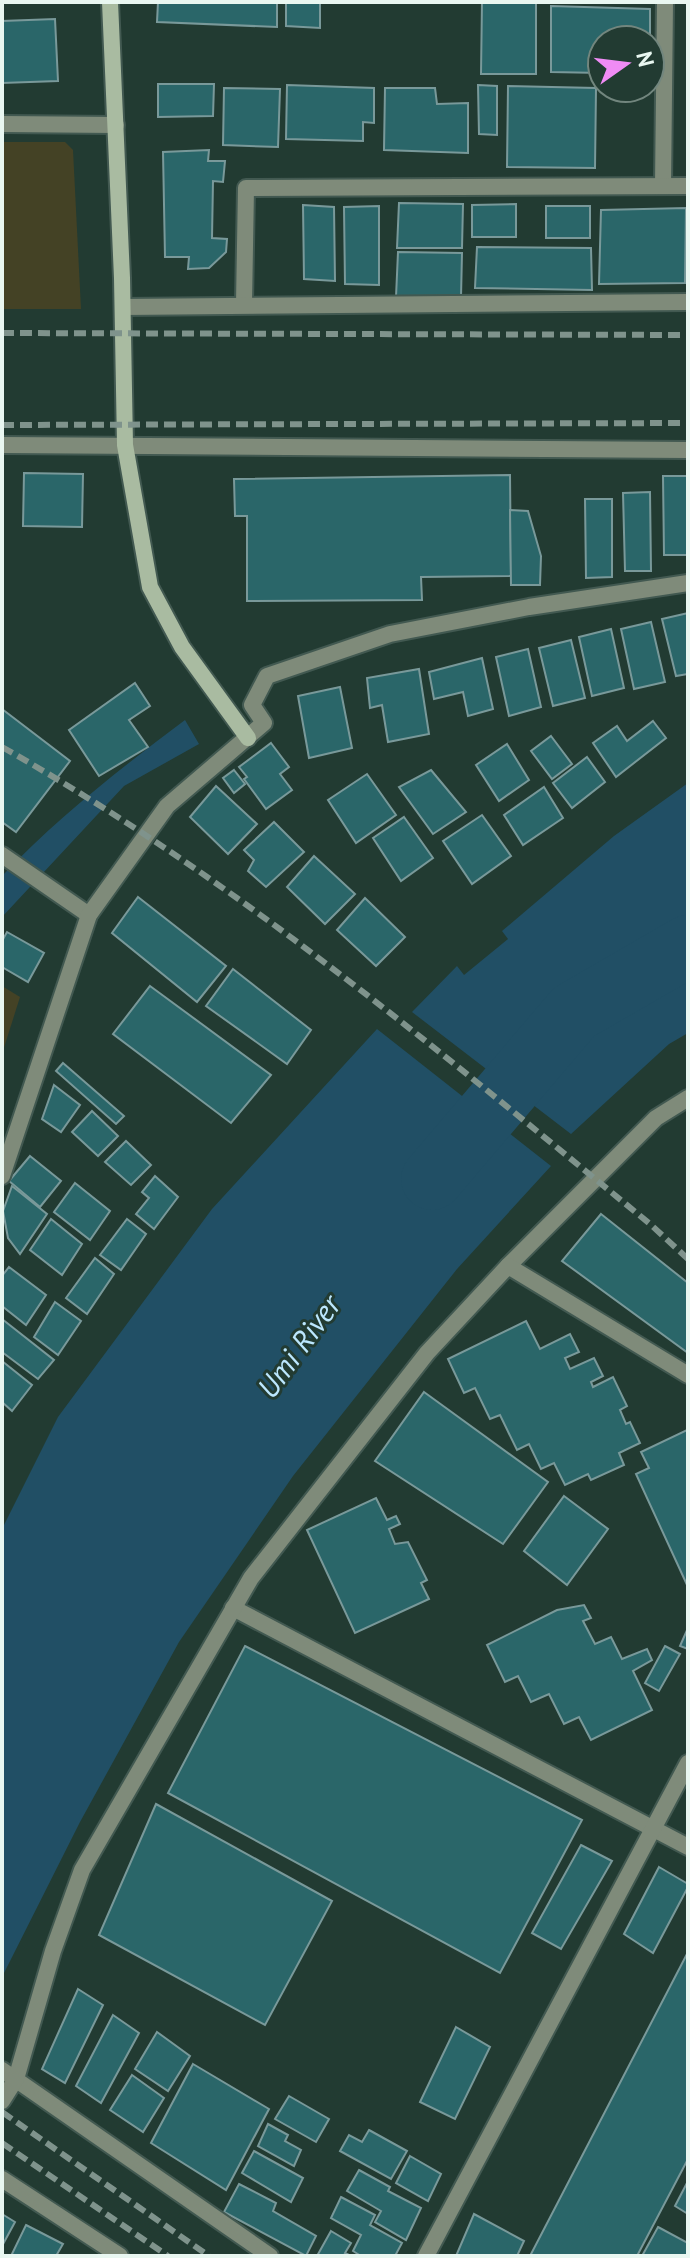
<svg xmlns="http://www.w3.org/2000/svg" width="690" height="2258" viewBox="0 0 690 2258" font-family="'PT Sans',sans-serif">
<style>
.green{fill:#444225}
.water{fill:#214f65}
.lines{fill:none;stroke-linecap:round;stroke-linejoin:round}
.river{stroke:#214f65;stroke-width:62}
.building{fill:#2a6669;stroke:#79999a;stroke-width:2}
.street-casing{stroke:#425951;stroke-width:20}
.secondary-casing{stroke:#425951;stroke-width:20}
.street{stroke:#7f8b7a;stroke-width:16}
.secondary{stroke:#a9bba1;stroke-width:16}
.rail{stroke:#7f938c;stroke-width:6;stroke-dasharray:12 6;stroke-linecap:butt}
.labels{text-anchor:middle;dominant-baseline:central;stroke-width:6;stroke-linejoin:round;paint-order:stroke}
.water-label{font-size:30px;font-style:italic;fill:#bce7fe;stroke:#223b32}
</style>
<rect width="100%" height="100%" fill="#223b32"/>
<g class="green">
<path d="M2,142H65L73,150L81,309H2Z"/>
<path d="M2,986L20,997L2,1054Z"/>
</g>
<g class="water">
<path d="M185,720L199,744L124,786L2,917V876C57,818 121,768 185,720Z"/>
<path d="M688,783V1033L669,1044L571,1134L412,1012L457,966L464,975L508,939L502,931L614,836Z"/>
<path d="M377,1029L551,1166L457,1269L293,1476L179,1642L80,1822L2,1977V1529L58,1417L212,1209Z"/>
</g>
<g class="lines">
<path class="river" d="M432,1179L574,1012L688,946"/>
</g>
<g class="building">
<path d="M277,2V27L157,22L158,2Z"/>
<path d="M286,2H320V28L286,26Z"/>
<path d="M482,2H536V74H481Z"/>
<path d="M551,6L650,9V40H602V73L551,72Z"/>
<path d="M55,19L58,81L2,83V21Z"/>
<path d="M158,84H214L213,116L158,117Z"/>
<path d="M287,85L374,88V123L363,122V141L286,139Z"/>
<path d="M478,85L497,86V135L479,134Z"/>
<path d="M508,86L596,88L595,168L507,167Z"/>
<path d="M224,88L280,89L278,147L223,145Z"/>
<path d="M385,88H435L437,104L468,103V153L384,150Z"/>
<path d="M209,150L208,161H225L223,182L213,181L212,238L227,239L226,252L209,268L188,269L189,257H165L163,152Z"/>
<path d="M399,203L463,204L462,248H397Z"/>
<path d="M516,204V237H472V205Z"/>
<path d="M303,205L334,207L335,281L304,279Z"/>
<path d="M379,206V285L345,284L344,207Z"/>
<rect x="546" y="206" width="44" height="32"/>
<path d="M686,208L685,283L599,284L601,210Z"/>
<path d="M477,247L591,248L592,290L475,288Z"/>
<path d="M398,252L462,253L461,297H396Z"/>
<path d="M24,473L83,474L82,527L23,526Z"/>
<path d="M510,475L511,576L421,577L422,600L247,601V516H235L234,479Z"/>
<path d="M663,476H688V555H664Z"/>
<path d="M650,492L651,571H625L623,493Z"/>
<path d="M585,499H612V577L586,578Z"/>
<path d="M510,510L528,511L541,556L540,585H511Z"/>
<path d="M688,613V674L676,676L662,619Z"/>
<path d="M651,622L665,682L634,689L621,629Z"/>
<path d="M611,629L624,688L592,696L579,637Z"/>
<path d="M571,640L585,698L553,706L539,648Z"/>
<path d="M528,649L541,707L509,716L496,657Z"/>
<path d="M482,658L493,709L468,716L463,692L434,699L429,672Z"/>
<path d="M419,669L429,734L388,742L382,705L370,708L367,678Z"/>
<path d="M135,683L150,706L129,720L148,747L99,776L69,730Z"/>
<path d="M340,687L352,748L309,758L298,696Z"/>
<path d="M2,709L70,761L16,832L2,822Z"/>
<path d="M653,721L666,738L616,777L593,743L617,726L627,741Z"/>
<path d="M551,736L572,764L552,779L531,751Z"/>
<path d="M271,743L289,767L280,774L292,790L266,809L244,779L247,777L239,767Z"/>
<path d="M507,744L529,780L499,801L476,765Z"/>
<path d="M587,757L605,782L572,808L553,783Z"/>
<path d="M234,770L245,784L234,793L223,778Z"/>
<path d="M431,770L466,812L433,834L399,787Z"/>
<path d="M367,774L396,815L356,843L328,800Z"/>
<path d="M216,786L257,824L228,854L190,817Z"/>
<path d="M544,787L563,818L523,845L504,815Z"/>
<path d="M482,815L511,856L472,884L443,841Z"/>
<path d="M404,817L433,858L401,881L373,838Z"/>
<path d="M274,822L304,852L266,887L248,871L254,860L244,850Z"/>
<path d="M314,856L355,894L325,924L287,887Z"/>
<path d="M138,897L226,966L197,1002L112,933Z"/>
<path d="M365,898L405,937L376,966L337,930Z"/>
<path d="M7,932L44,953L28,982L2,967V941Z"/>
<path d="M233,969L311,1030L287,1064L206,1006Z"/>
<path d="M150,986L271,1075L231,1123L113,1034Z"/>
<path d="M63,1063L124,1116L116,1124L56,1071Z"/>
<path d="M54,1085L80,1105L61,1132L42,1119Z"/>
<path d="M92,1111L118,1136L98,1156L72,1132Z"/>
<path d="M126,1141L151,1165L131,1185L105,1162Z"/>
<path d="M30,1156L61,1181L40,1207L9,1181Z"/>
<path d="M155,1176L178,1197L154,1229L136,1214L149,1198L142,1192Z"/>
<path d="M75,1183L110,1211L90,1240L54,1212Z"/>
<path d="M12,1186L47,1214L20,1254L8,1238L3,1211Z"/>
<path d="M601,1214L688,1283V1353L562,1261Z"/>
<path d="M51,1219L82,1244L62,1275L30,1250Z"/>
<path d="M127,1219L146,1234L121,1270L100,1255Z"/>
<path d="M95,1258L114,1274L87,1314L66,1298Z"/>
<path d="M9,1267L46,1295L26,1325L2,1306V1276Z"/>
<path d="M55,1302L81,1321L58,1355L34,1337Z"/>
<path d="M2,1319L54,1360L38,1379L2,1352Z"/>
<path d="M526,1321L540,1349L570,1334L579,1352L565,1358L570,1369L594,1358L603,1376L591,1382L593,1387L613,1377L627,1406L620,1410L626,1424L630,1422L640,1443L619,1453L624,1465L591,1480L588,1474L565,1485L554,1463L541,1469L529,1444L517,1450L500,1415L490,1419L475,1388L464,1393L448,1359Z"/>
<path d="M2,1361L32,1385L12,1411L2,1402Z"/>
<path d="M424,1392L548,1482L503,1544L375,1461Z"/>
<path d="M687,1430L688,1432V1587L636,1474L649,1468L641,1452Z"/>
<path d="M564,1496L608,1529L567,1585L524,1551Z"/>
<path d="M376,1498L387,1520L396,1516L400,1524L389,1529L395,1544L408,1542L427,1580L421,1583L429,1599L355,1633L307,1530Z"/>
<path d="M584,1605L591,1618L583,1621L595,1644L611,1637L622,1659L647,1649L652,1660L633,1671L652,1710L591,1740L579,1717L564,1724L549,1694L531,1702L518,1676L505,1682L487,1645L557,1610Z"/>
<path d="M688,1628V1649L680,1646Z"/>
<path d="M245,1646L582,1820L500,1973L168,1793Z"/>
<path d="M665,1646L680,1654L659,1691L645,1683Z"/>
<path d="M156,1804L332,1901L265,2025L99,1935Z"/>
<path d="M581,1845L612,1861L561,1949L532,1933Z"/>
<path d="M659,1867L688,1884V1887L653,1953L624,1934Z"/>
<path d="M688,1952V2159L637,2256H530Z"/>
<path d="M78,1989L103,2005L65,2083L42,2069Z"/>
<path d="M113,2015L139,2033L101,2103L76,2086Z"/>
<path d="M456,2027L490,2047L455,2119L420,2102Z"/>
<path d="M157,2032L190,2056L168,2091L135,2069Z"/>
<path d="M193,2064L269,2109L226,2190L151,2143Z"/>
<path d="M132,2075L164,2098L143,2132L110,2110Z"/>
<path d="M289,2096L329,2119L316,2142L275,2119Z"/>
<path d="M268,2124L288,2135L285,2141L301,2150L294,2166L258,2146Z"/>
<path d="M369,2130L407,2151L391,2179L340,2151L349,2135L362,2142Z"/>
<path d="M254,2151L303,2178L291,2202L242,2173Z"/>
<path d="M410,2156L441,2174L428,2201L396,2183Z"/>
<path d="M359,2170L390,2187L388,2191L421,2208L406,2240L375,2222L381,2211L347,2191Z"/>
<path d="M688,2181V2214L675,2206Z"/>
<path d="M239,2184L276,2203L273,2211L316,2236L306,2256L224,2212Z"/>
<path d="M341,2197L375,2215L370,2225L402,2243L395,2256H361L353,2251L361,2235L331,2218Z"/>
<path d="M2,2214L15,2222L2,2246Z"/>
<path d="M474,2214L524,2241L517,2256H456Z"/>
<path d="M26,2225L63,2244L56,2256H11Z"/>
<path d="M658,2227L688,2243V2256H642Z"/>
<path d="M331,2231L351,2243L345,2253L351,2256H317Z"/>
</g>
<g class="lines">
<defs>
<g id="street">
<path d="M2,124L116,125"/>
<path d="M663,186L665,2"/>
<path d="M244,304L246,188L688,186"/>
<path d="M123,307L688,302"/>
<path d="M2,445L688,450"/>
<path d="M2,855L89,915"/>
<path d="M2,1176L89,915L167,806L264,723L252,705L267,676L390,634L529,607L688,583"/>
<path d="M508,1266L656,1118L688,1098"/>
<path d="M233,1608L688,1847"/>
<path d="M2,2070L270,2256"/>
<path d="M2,2101L16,2079L53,1951L82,1870L251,1578L427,1353L508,1266L688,1375"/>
<path d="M2,2179L120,2256"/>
<path d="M426,2256L688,1763"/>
</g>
<path id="secondary" d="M110,2L122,278L125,445L150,587L182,647L248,738"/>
</defs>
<use href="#street" class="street-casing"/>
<use href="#secondary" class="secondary-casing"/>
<use href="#street" class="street"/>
<use href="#secondary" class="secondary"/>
<g class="rail">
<path d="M2,333L688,335"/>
<path d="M2,425L688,423"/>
<path d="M2,747C237,880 443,1054 650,1224L688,1259"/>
<path d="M2,2112L209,2256"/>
<path d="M2,2143L168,2256"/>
</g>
</g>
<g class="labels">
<g class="water-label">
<text transform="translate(298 1346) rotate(-54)">Umi River</text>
</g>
</g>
<rect width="690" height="2258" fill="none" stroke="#e9f7f1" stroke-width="8"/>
<g transform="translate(626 64) rotate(76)"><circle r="38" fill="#223b32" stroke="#72867e" stroke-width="2"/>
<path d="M0-6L14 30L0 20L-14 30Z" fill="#f08bf5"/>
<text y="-12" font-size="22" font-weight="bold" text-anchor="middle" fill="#e9f7f1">N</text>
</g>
</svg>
